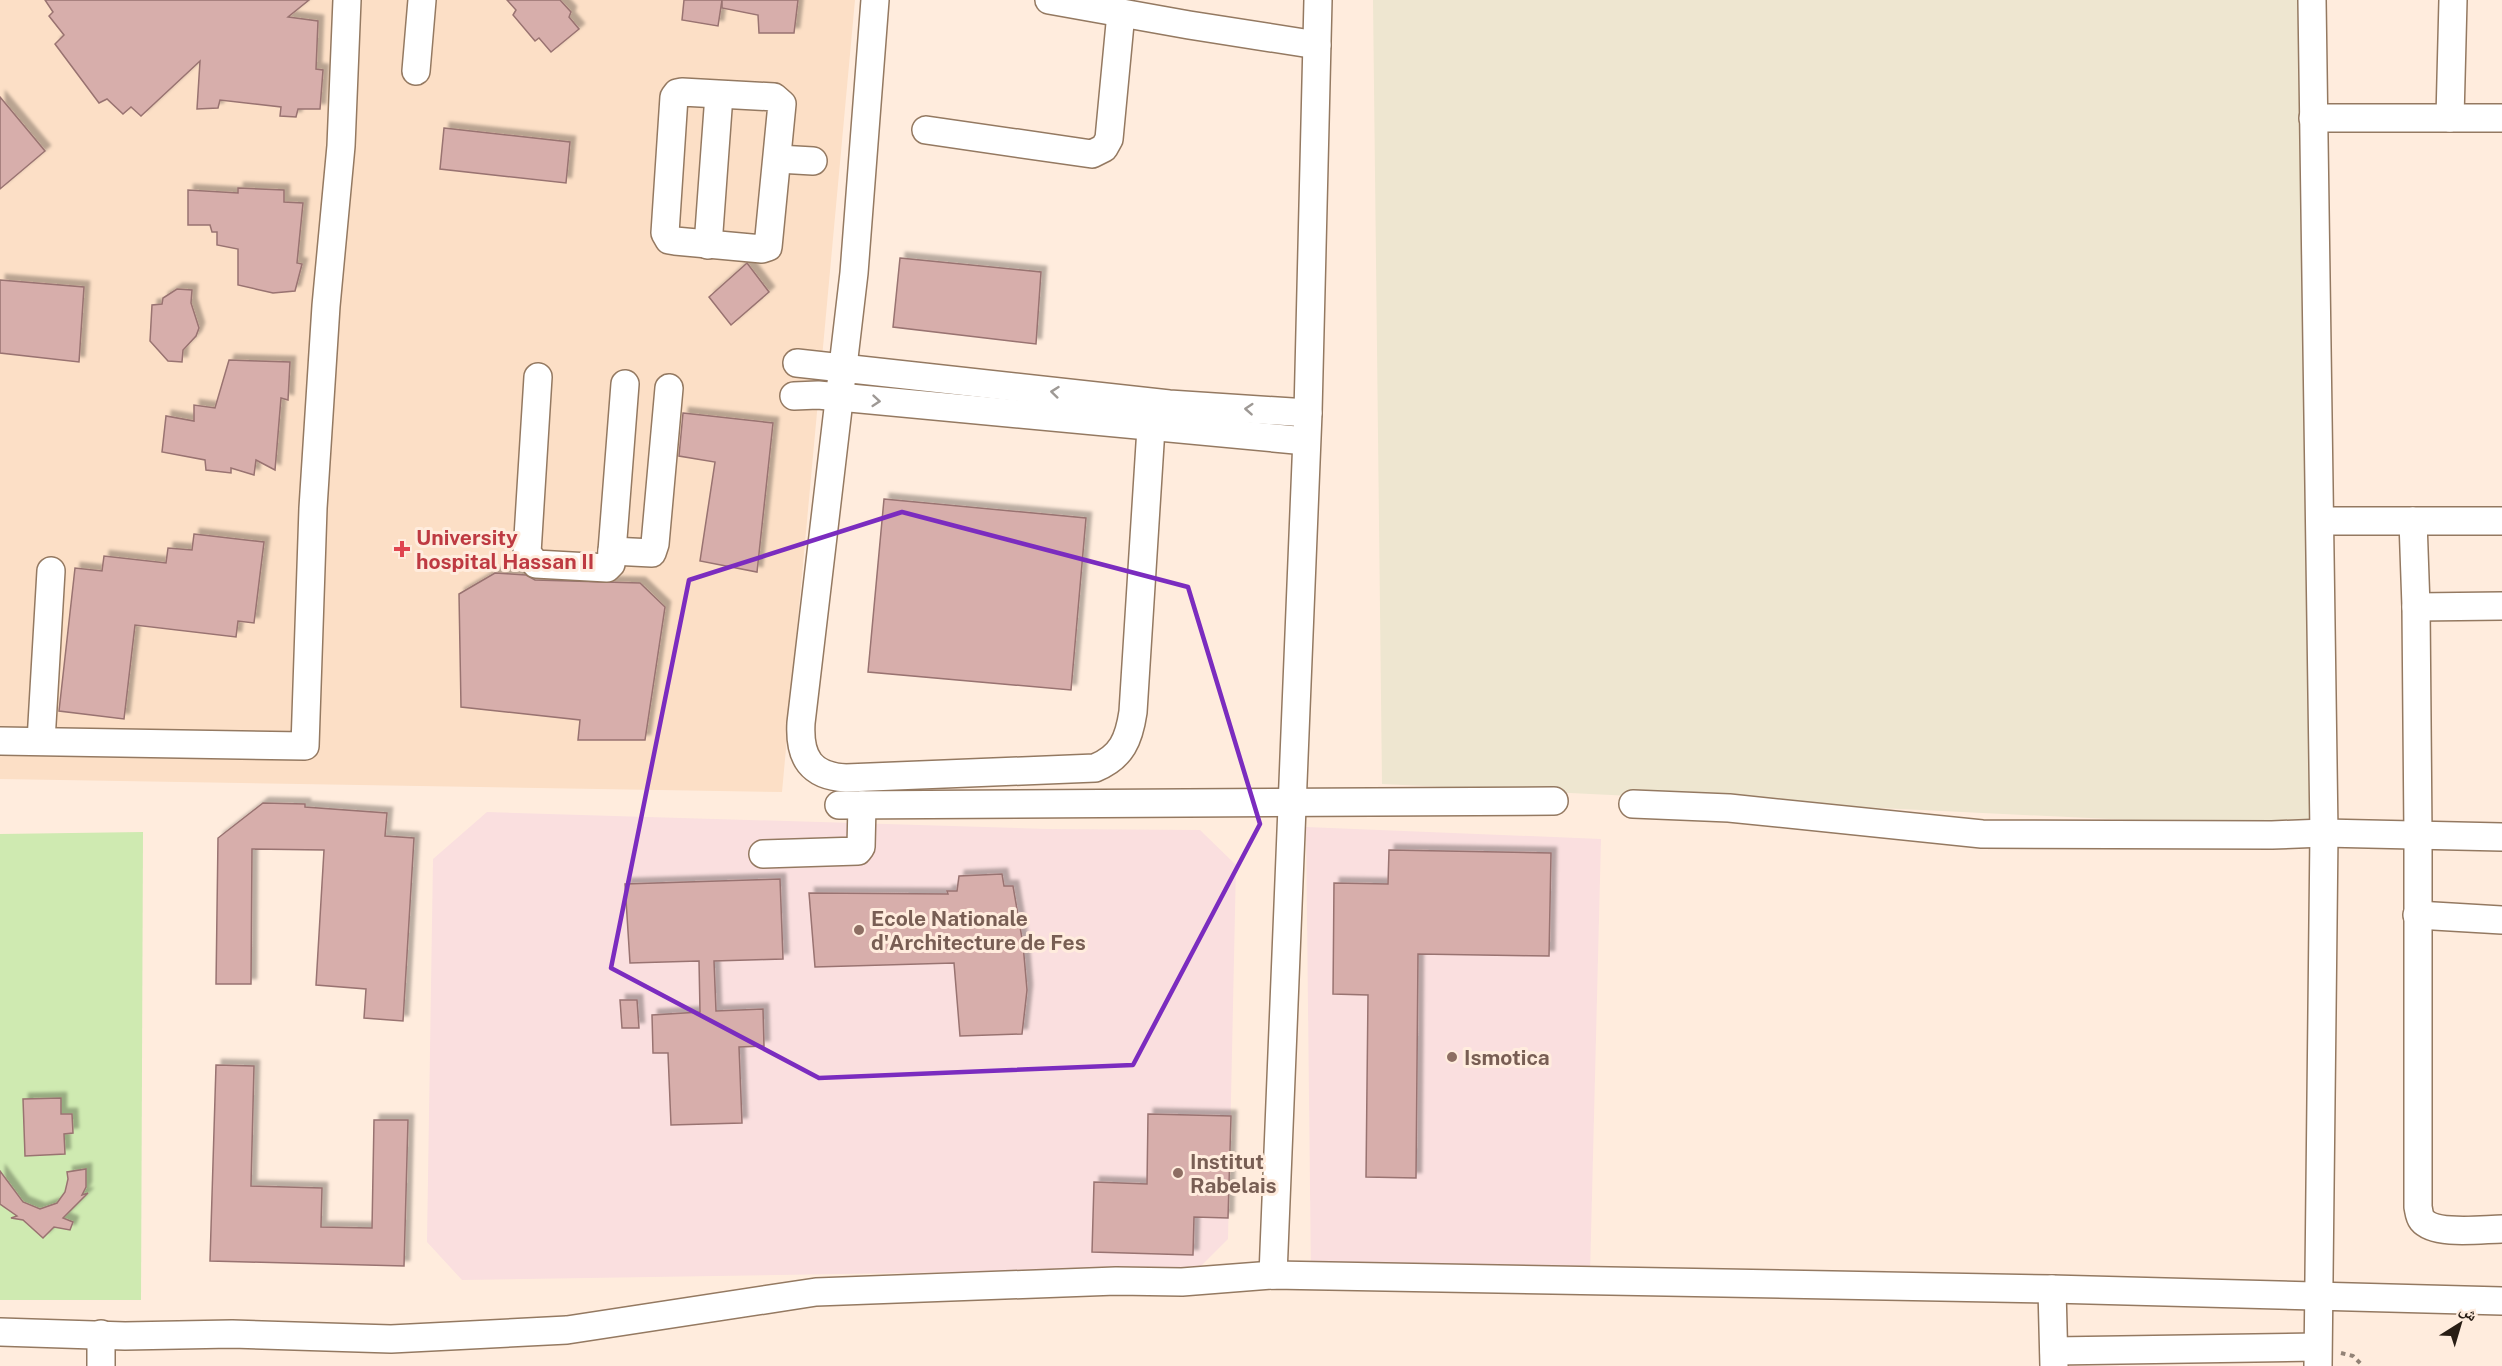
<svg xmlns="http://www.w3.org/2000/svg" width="2502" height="1366" viewBox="0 0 2502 1366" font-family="'Public Sans','Noto Naskh Arabic',sans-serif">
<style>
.commercial{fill:#eee6d0}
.built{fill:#fcdfc6}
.education{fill:#fadfdf}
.green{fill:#cfeab1}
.building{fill:#d7aeab;stroke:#997371;stroke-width:1.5;filter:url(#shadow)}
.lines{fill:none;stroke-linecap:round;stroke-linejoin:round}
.minor-casing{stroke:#947961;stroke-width:30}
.path{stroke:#928377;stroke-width:4;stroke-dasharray:4.5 4.5;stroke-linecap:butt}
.minor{stroke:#fff;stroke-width:27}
.oneway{stroke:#9e9995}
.marked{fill:none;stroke:#7b2cbf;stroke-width:4.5;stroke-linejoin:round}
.health-dot{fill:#e0444e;stroke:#ffecdd;stroke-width:2}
.education-dot{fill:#8d6e63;stroke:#ffecdd;stroke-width:2}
.labels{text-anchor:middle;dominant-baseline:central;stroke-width:6;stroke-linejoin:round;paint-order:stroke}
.health-label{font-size:21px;font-weight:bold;fill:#be3a42;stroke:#ffecdd;text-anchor:start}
.education-label{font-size:21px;font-weight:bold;fill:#785e54;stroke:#ffecdd;text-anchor:start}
</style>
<defs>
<filter id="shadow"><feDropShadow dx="5.5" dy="-5.5" stdDeviation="1.5" flood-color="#0004"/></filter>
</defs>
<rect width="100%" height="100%" fill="#ffecdd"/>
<path class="commercial" d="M1373,0H2299L2317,829L1382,784Z"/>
<path class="built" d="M0,0H855L782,792L0,779Z"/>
<g class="education">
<path d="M487,812L1047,829L1200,830L1236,865L1228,1239L1196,1271H1036L462,1280L427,1242L433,859Z"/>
<path d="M1306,827L1601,839L1590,1275L1311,1276Z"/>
</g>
<path class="green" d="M143,832L141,1300H0V834Z"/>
<g class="building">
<path d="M45,0H309L288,17L318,21L316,69L323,70L320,109H298L296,117L280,116L281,107L220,100L218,108L197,109L200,61L141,116L131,107L123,114L107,99L99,103L55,44L64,35L49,16L53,12Z"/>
<path d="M507,0H560L571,12L569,17L579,29L551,52L539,38L535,41L513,15L516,10Z"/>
<path d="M684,0H722L718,26L682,20Z"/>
<path d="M722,0H798L794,33H759L758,15L722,8Z"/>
<path d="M0,97L45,151L0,189Z"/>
<path d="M444,128L570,142L566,183L440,169Z"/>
<path d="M238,188L284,190V202L303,203L297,263L302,264L295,291L273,293L238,285V249L217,245V232H212L210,225H188V190L238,193Z"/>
<path d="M900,258L1041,272L1036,344L893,327Z"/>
<path d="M747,263L769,292L731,325L709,297Z"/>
<path d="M0,280L84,287L79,362L0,353Z"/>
<path d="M177,289L192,290L191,303L199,328L196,336L183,350L182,362L168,361L150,341L152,305L162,304L163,298Z"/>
<path d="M229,360L290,362L288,400L281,398L275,470L256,460L254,475L231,468V473L206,470L205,460L162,452L166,416L194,421V405L215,408Z"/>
<path d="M683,413L773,423L757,572L700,561L715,462L679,456Z"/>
<path d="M884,499L1086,518L1071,690L868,672Z"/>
<path d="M194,534L264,542L254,623L238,621L236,637L135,625L124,719L59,711L75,568L102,571L104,556L166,563L168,548L192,550Z"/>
<path d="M495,573L526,575L535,580L640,583L665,607L645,740H578L580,720L461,707L459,594Z"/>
<path d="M263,803L305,804V807L387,813L385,836L414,838L403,1021L364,1018L366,989L316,985L324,850L252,849L251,984H216L218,838Z"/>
<path d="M1389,850L1551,853L1549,956L1418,954L1416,1178L1366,1177L1368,995L1333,994L1334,883L1388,884Z"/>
<path d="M1002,874L1004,886H1013L1023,944L1027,990L1022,1034L960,1036L954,963L815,967L809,893L948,894L947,891H957L959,876Z"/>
<path d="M780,879L783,959L714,961L716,1011L763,1009L764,1046L739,1047L742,1123L671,1125L668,1053H653L652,1015L700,1012L699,961L630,963L625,884Z"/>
<path d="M620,1000H637L639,1028H622Z"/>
<path d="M216,1065L254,1066L251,1186L322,1188L321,1227L372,1228L374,1120H408L404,1266L210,1261Z"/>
<path d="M61,1098V1114H72L73,1133L64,1134L65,1154L25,1156L23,1099Z"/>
<path d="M1148,1114L1231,1116L1228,1218L1194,1217L1193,1255L1092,1252L1094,1182L1147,1184Z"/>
<path d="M86,1169V1187L82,1195L88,1193L63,1218L73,1222L70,1230L54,1227L43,1238L23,1220L11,1218L17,1216L0,1204V1171L23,1202L40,1209L57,1203L65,1192L68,1179L67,1172Z"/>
</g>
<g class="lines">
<defs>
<g id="minor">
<path d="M875,0L854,273L801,723C799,758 811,776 846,778L1095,768C1122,757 1129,739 1133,712L1151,428"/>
<path d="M1049,0L1189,25L1317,45"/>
<path d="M2312,0L2324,833L2318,1366"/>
<path d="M416,71L422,0"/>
<path d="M682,92L774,97L782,104L768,247L762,249L675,241L669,240L665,233L674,97L677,93Z"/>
<path d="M2313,118H2502"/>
<path d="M2450,118L2453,0"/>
<path d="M926,130L1092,154L1104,148L1109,139L1121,13"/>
<path d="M778,159L813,161"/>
<path d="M708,245L719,95"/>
<path d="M797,363L1169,404L1308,413"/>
<path d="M538,377L527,553L536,564L607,568L611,564L625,384"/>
<path d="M794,396L818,395L1306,441"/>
<path d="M2321,521H2502"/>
<path d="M2413,521L2416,607L2418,835V1207C2419,1211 2419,1216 2422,1220C2435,1236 2483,1229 2502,1229"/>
<path d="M612,551L652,553L655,544L669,388"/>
<path d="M2416,607L2502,606"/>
<path d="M0,741L305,746L313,508L326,306L341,146L347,0"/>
<path d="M41,741L51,571"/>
<path d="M1633,804L1729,808L1982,834L2272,835L2324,833L2502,837"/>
<path d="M839,805L1554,801"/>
<path d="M763,854L858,851L861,847L862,805"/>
<path d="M2417,915L2502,920"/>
<path d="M1273,1275L1308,413L1318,0"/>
<path d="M2052,1289L2054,1366"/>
<path d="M0,1332L125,1336L232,1334L391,1339L567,1330L816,1292L1116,1281L1182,1282L1273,1275L2052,1289L2502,1301"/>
<path d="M2054,1351L2317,1347"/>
<path d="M101,1366V1334"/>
</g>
</defs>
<use href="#minor" class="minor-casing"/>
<path class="path" d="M2341,1353L2353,1356L2363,1366"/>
<use href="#minor" class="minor"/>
</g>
<defs><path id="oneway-chevron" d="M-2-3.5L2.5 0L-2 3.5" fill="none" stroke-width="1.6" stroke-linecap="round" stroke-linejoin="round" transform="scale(1.5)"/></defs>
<g class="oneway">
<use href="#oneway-chevron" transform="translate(1055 392) rotate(-174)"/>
<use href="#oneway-chevron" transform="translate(876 401) rotate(5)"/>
<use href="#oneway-chevron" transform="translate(1249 409) rotate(-176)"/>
</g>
<path class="marked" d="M902,512L1188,587L1260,824L1133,1065L819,1078L611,968L689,580Z"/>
<path class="health-dot" d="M399 540h6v6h6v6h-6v6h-6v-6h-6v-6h6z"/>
<g class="education-dot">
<circle cx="859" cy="930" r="6"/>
<circle cx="1452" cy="1057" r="6"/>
<circle cx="1178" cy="1173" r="6"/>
</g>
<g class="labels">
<g class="health-label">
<text x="416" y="537">University<tspan x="416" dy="24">hospital Hassan II</tspan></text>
</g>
<g class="education-label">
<text x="871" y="918">Ecole Nationale<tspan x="871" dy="24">d'Architecture de Fes</tspan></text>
<text x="1464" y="1057">Ismotica</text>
<text x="1190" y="1161">Institut<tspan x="1190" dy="24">Rabelais</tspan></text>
</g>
</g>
<g transform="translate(2460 1324) rotate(37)" stroke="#ffecdd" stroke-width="4.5" paint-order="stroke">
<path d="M0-4.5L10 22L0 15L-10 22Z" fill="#281d14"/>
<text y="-9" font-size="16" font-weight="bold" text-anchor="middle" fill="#281d14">ش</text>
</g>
</svg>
